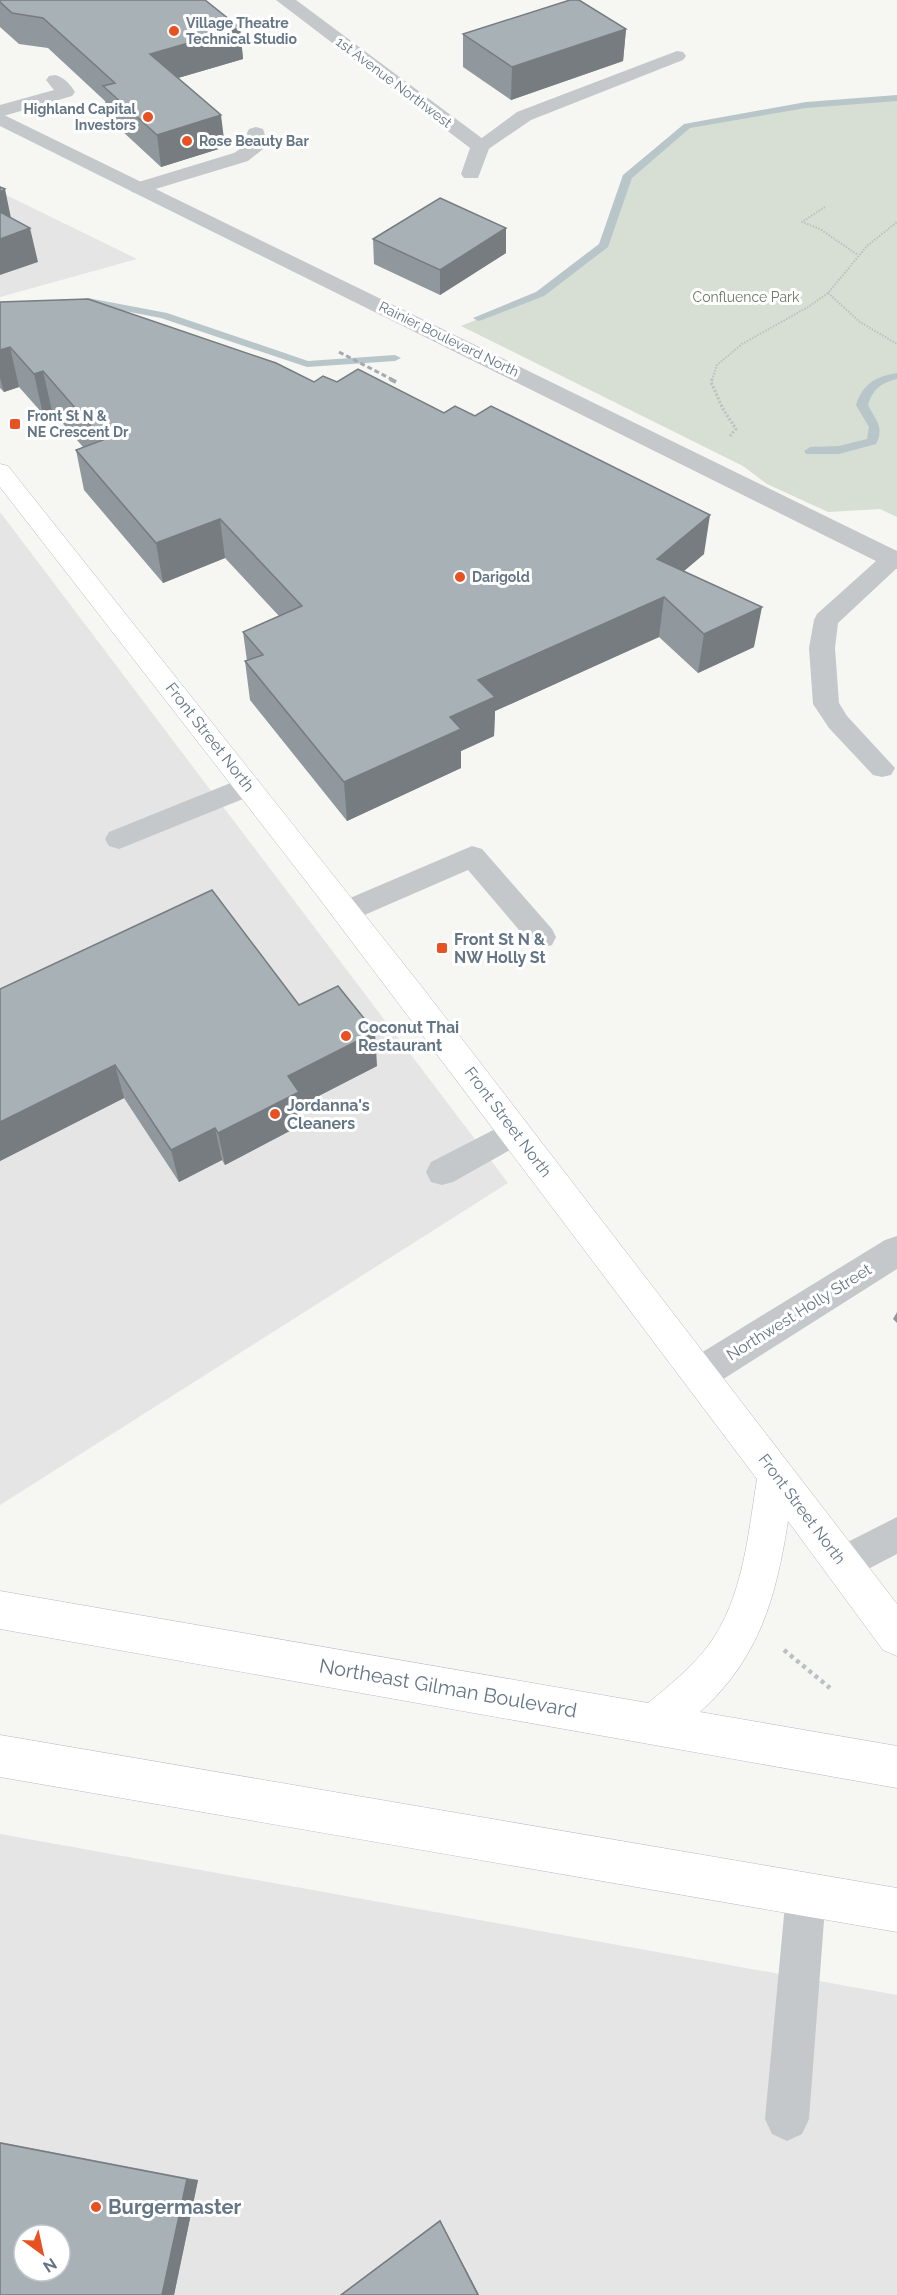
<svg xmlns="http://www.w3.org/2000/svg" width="897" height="2295" viewBox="0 0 897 2295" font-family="Raleway,sans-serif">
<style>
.built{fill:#e4e5e4;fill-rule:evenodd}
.green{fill:#d7ded4}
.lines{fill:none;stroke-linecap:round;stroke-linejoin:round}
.stream{fill:#b9c6c9;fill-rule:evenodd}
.secondary-casing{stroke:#b6bbc0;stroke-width:1}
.path-far2{stroke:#bdc0c2;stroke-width:2;stroke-dasharray:1.5 1.5;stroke-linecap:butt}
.path-far1{stroke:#bdc0c2;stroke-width:3;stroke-dasharray:2 2;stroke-linecap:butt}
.path{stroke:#bdc0c2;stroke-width:4.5;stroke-dasharray:4 4;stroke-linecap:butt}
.lane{fill:#c4c8cb;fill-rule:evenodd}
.street{fill:#c4c8cb;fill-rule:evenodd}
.secondary{fill:#fff;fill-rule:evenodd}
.rail-far1{stroke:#a4aab0;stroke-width:3;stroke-dasharray:5 3;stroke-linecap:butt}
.rail{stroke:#a4aab0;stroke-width:4;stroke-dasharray:7 4;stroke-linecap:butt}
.wall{fill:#90989d}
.shaded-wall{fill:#767c7f}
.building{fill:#a8b1b6;stroke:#767c7f;stroke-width:1.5;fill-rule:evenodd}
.poi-dot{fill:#e85121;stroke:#fff;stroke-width:2}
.labels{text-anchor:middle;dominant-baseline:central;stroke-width:6;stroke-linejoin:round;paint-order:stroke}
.far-poi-label{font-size:14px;font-weight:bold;fill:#647685;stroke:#fff;text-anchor:start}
.far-street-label{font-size:14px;fill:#647685;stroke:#fff}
.far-park-label{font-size:14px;fill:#687c63;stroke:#fff}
.street-label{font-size:16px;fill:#647685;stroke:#fff}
.poi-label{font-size:16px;font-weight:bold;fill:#647685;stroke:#fff;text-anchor:start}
.near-street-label{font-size:20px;fill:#647685;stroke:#fff}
.near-poi-label{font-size:20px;font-weight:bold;fill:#647685;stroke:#fff;text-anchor:start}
</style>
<rect width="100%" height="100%" fill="#f6f6f3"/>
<g class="built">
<path d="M0,192L137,259L0,297Z"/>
<path d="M0,512L508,1183L0,1505Z"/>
<path d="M0,1834L897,1995V2295H0ZM24,2235H60V2271H24Z"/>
</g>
<path class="green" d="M897,98V517L880,509L828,512L767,484L743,466L461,326L540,294L604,245L627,177L687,126L806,105Z"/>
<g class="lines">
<g class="stream">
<path d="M897,95V101L806,108L690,128L632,178L608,247L544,296L482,320L478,321L473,318L536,292L599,244L623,175L684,124L806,102Z"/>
<path d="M88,298L167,313L308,361L395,355L401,358L395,361L307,367L161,318L88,304L80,305L75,302Z"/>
<path d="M897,373V379C881,383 873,389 868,405C875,419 885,428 876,444L839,454H806L804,451L810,447L839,446L867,439L869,427L856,405C863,383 876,377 897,373Z"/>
</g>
<defs>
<g id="secondary">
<path d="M0,464L8,466L422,987L897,1604V1656L883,1650L788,1521C776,1598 759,1659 700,1712L897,1746V1788L0,1629V1591L648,1703C669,1686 691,1668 708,1646C743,1599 748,1535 757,1479L319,898L0,487Z"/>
<path d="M0,1735L897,1888V1932L0,1777Z"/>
</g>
</defs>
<use href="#secondary" class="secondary-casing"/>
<g class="path-far2">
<path d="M825,207L802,222L820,229L858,255"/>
<path d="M828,293L860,322L897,344"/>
<path d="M712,380L717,365L742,344L808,307L828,293L867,246L897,222"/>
</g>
<path class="path-far1" d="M712,379L711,382L723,409L736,429L730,436"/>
<path class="path" d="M784,1650L830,1688"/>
<g class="lane">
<path d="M677,51L683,52L686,56L683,60L531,120L487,150H473L471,146L517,112Z"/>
<path d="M55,75C64,77 70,84 75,92L72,96L0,117V105L54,90L46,80L49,76Z"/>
<path d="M256,127L263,129L268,145L248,161L139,194L132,192L129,188L132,184L234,153L249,143L247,133L249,129Z"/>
<path d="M893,550L897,551V568L838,623L835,648L839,703L847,716L895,768L891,775L882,777L873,775L829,728L813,704L809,648L814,620L817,614L885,553Z"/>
<path d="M248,776L258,779L261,786L258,793L119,849L109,846L105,839L109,832Z"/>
<path d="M472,846L482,849L552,929L556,937L552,945L542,948L532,945L468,870L346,923L336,920L332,912L336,904Z"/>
<path d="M515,1119L526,1123L531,1132L526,1141L453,1182L442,1185L431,1182L426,1172L431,1162Z"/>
<path d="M897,1517V1554L843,1582L830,1577L825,1564L830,1551Z"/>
<path d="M806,1874L820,1880L826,1894L809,2119L802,2134L787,2141L772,2134L765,2119L786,1894L792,1880Z"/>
</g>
<g class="street">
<path d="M276,0H296L487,142L490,146L478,178H464L461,174L470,148Z"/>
<path d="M0,113L897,551V569L888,567L0,126Z"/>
<path d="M897,1236V1269L714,1385L701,1389L688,1385L683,1373L688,1361L885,1240Z"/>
</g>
<use href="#secondary" class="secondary"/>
<path class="rail-far1" d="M339,352L393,380"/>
<path class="rail" d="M390,379L396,382"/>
</g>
<g class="wall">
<path d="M0,0L240,28L243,59L178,78L225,147L161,167L108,118L105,101L48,48L19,44L0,27Z"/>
<path d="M626,29L623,61L511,100L463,67V34Z"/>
<path d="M373,239L506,253L440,295L374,264Z"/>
<path d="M0,302L314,382L704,554L684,571L754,647L698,673L659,637L495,711L494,736L461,751V768L347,821L250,700L245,661H247L243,632L279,616L225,558L163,583L84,490L76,450L83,447L52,411L43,414L19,387L4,392L0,388Z"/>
<path d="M0,989L299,1005L377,1066L301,1105L303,1124L225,1165L222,1160L179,1182L124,1098L0,1161Z"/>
<path d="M897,1312V1323L893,1319Z"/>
<path d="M0,2142L198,2180L174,2295H0Z"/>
<path d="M440,2220L479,2295H340Z"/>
</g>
<g class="shaded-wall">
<path d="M240,28L243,59L154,85L150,54Z"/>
<path d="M626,29L623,61L511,100L512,67Z"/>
<path d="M221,115L225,147L161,167L157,135Z"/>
<path d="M5,189L12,223L0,230V192Z"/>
<path d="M30,228L38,262L0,275V239Z"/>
<path d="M506,228V253L440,295V270Z"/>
<path d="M10,347L19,387L4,392L0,378V350Z"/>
<path d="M43,371L52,411L43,414L34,374Z"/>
<path d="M710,515L704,554L652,598L657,559Z"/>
<path d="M220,519L225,558L163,583L156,543Z"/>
<path d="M664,597L659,637L495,711L494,736L461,751V768L347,821L344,782L450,717L478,680Z"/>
<path d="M762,607L754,647L698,673L704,634Z"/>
<path d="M375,1032L377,1066L301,1105L303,1124L225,1165L218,1133L288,1076Z"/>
<path d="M115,1065L124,1098L0,1161V1122Z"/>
<path d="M215,1128L222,1160L179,1182L171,1150Z"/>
<path d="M187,2179L198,2180L174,2295H162Z"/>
<path d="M440,2220L479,2295H478L440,2221Z"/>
</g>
<g class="building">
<path d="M0,0H205L240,28L150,54L221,115L157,135L103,86L115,83L43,18L12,13L0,2Z"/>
<path d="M570,0H579L626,29L512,67L463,34Z"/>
<path d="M0,187L5,189L0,192Z"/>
<path d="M440,198L506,228L440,270L373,239Z"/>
<path d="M0,212L30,228L0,239Z"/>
<path d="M88,299L276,363L314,382L323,376L337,382L358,369L444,413L455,406L475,416L491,406L710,515L657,559L762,607L704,634L664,597L478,680L495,697L450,717L461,729L344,782L245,661L263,655L243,632L302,606L220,519L156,543L76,450L103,440L43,371L34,374L10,347L0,350V302Z"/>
<path d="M212,890L299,1005L338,986L375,1032L288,1076L299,1092L218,1133L215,1128L171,1150L115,1065L0,1122V989Z"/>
<path d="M0,2143L187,2179L162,2295H0ZM24,2235H60V2271H24Z"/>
<path d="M440,2221L478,2295H341Z"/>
</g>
<g class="poi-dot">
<circle cx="174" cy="31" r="6"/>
<circle cx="148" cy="117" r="6"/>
<circle cx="187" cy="141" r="6"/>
<rect x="9" y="418" width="12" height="12" rx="3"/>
<circle cx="460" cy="577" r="6"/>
<rect x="436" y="942" width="12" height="12" rx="3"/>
<circle cx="346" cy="1036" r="6"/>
<circle cx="275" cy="1114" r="6"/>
<circle cx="96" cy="2207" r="6"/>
</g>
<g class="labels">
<g class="far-poi-label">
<text x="186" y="23">Village Theatre<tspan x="186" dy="16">Technical Studio</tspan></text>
<text x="136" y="109" text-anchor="end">Highland Capital<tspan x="136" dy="16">Investors</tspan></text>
<text x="199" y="141">Rose Beauty Bar</text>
<text x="27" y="416">Front St N &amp;<tspan x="27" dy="16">NE Crescent Dr</tspan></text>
<text x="472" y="577">Darigold</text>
</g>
<g class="far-street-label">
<text transform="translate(394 82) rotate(37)">1st Avenue Northwest</text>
<text transform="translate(449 339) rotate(26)">Rainier Boulevard North</text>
</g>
<g class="far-park-label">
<text x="746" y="297">Confluence Park</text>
</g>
<g class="street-label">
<text transform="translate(210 737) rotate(52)">Front Street North</text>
<text transform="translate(508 1122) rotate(53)">Front Street North</text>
<text transform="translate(799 1312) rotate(-32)">Northwest Holly Street</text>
<text transform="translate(802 1509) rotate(53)">Front Street North</text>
</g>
<g class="poi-label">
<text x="454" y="939">Front St N &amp;<tspan x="454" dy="18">NW Holly St</tspan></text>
<text x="358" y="1027">Coconut Thai<tspan x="358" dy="18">Restaurant</tspan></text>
<text x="287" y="1105">Jordanna's<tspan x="287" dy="18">Cleaners</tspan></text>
</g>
<g class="near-street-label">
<text transform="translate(448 1688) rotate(10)">Northeast Gilman Boulevard</text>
</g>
<g class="near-poi-label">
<text x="108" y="2207">Burgermaster</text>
</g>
</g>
<g transform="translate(42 2253) rotate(147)"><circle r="28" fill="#ffffff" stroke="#c1c8ce" stroke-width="1.5"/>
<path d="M0-4.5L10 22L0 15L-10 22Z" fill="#e85121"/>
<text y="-9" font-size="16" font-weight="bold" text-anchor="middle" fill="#647685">N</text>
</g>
</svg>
